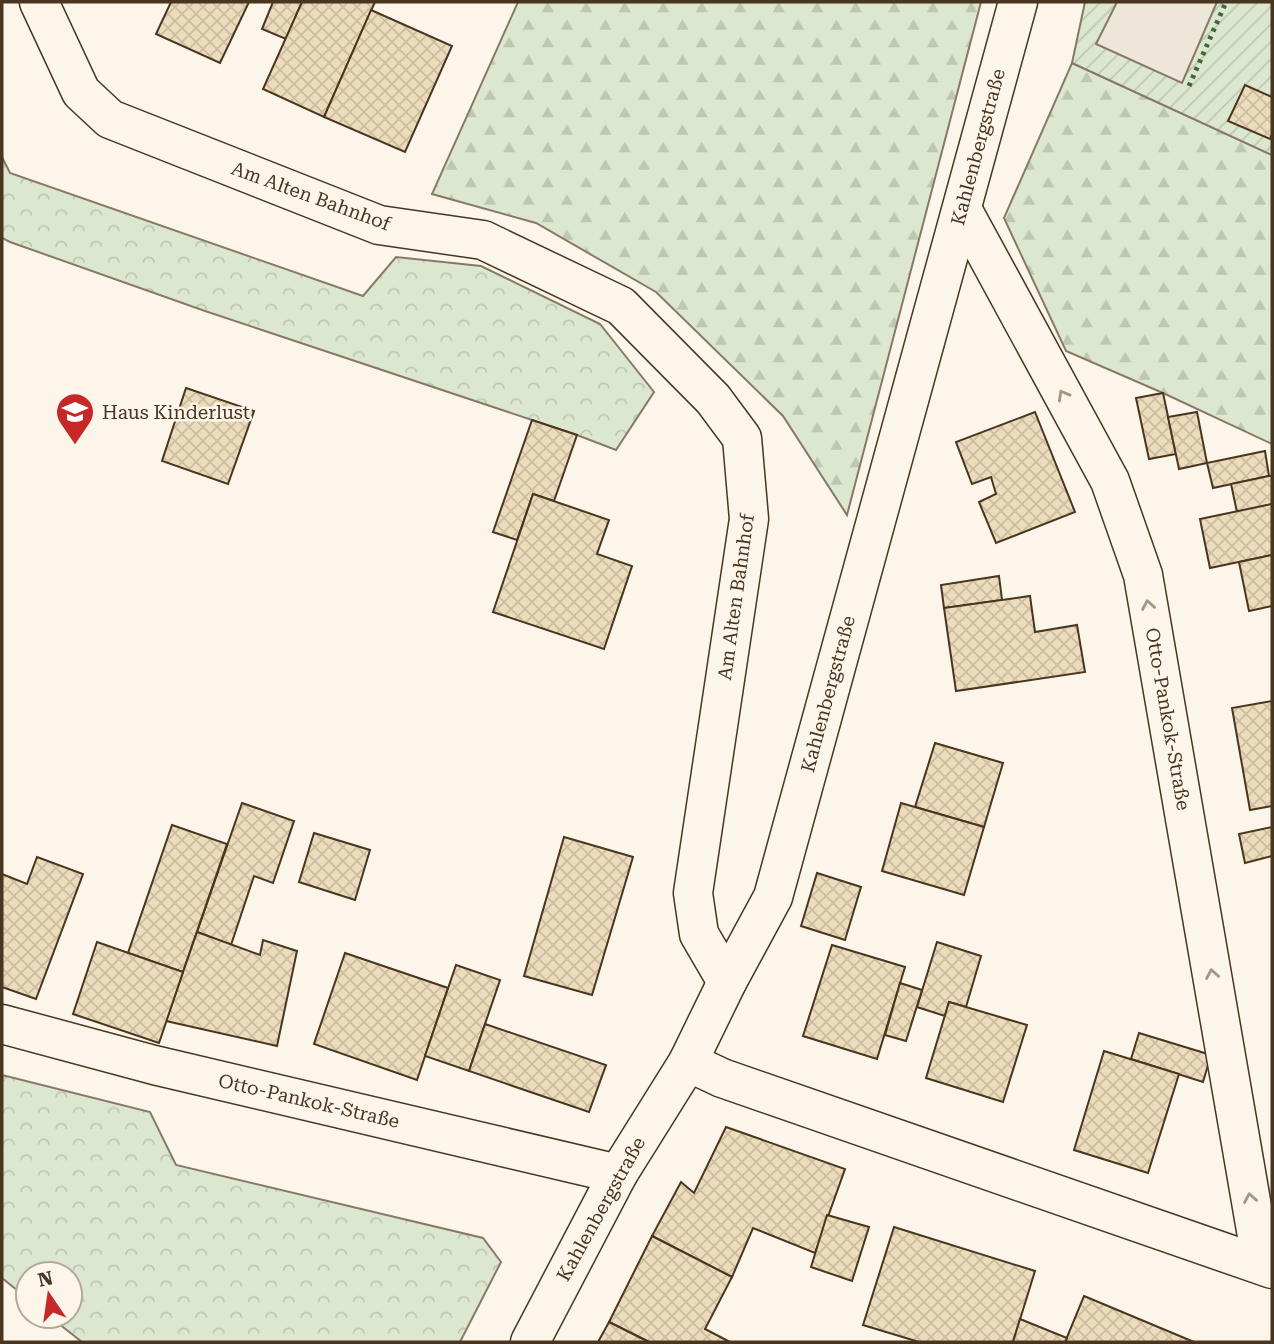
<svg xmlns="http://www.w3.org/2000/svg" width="1274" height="1344" viewBox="0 0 1274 1344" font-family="'Roboto Serif',serif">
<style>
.forest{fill:url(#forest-firs);stroke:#887966;stroke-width:2}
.park{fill:url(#park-crowns);stroke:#887966;stroke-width:2}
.garden{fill:url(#garden-furrows);stroke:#887966;stroke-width:2}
.parking{fill:#ede7d9;stroke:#887966;stroke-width:2}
.building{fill:url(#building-cross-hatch);stroke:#4a3520;stroke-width:2}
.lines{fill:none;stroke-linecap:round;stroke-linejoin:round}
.minor-casing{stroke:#4a3520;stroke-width:41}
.minor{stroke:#fbf6e9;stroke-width:38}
.hedge{stroke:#436837;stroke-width:5;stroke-dasharray:3.5 5;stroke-linecap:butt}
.oneway{stroke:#a29684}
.labels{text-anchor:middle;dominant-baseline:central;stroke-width:5;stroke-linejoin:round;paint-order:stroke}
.street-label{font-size:19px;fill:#4a3520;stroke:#fbf6e9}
.poi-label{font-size:19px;fill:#4a3520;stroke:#fbf6e9;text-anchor:start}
</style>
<defs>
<pattern id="forest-firs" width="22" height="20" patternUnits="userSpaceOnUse" patternTransform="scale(1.75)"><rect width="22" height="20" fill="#dce7d0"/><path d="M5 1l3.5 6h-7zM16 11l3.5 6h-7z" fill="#bec7b2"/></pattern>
<pattern id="park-crowns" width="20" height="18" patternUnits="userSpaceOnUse" patternTransform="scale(1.75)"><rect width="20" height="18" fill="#dce7d0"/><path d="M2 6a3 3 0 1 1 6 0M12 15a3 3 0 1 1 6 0" fill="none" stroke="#bec7b2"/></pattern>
<pattern id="garden-furrows" width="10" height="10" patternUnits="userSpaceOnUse" patternTransform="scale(1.75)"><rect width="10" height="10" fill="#dce7d0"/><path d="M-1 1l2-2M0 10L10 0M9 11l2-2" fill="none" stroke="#bec7b2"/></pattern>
<pattern id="building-cross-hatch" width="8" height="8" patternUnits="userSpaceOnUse" patternTransform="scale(1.75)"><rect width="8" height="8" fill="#ecdcbc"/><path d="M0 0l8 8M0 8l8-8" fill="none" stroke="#ccbda1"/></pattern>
</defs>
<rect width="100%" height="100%" fill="#fbf6e9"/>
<g class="forest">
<path d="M518,2H981L847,515L783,416L656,292L536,223L432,194Z"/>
<path d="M1072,63L1272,155V444L1163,393L1066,351L1004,218Z"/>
</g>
<g class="park">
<path d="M2,157L10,173L363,296L396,257L481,266L600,324L654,392L616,450L577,435L205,311L10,242L2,238Z"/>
<path d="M2,1075L150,1112L176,1165L483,1238L501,1262L460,1342H82L49,1316H70V1274H28V1299L2,1278Z"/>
</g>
<path class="garden" d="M1085,2H1272V155L1072,63Z"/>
<path class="parking" d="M1117,2H1217L1182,83L1096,44Z"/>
<g class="building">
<path d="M171,2H249L220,63L156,34Z"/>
<path d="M273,2H302L286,39L262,29Z"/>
<path d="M302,2H375L324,117L263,89Z"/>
<path d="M371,10L452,46L405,152L324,117Z"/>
<path d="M1245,85L1272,97V134L1270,139L1228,121Z"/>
<path d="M186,388L254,411L228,484L162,461Z"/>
<path d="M1163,393L1176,454L1149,459L1136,398Z"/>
<path d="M1035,412L1075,512L996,543L979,502L996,494L991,477L972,484L956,442Z"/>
<path d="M1197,412L1207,463L1179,469L1168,417Z"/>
<path d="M532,420L577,435L554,501L533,494L517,540L493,532Z"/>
<path d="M1265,451L1269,476L1213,488L1207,463Z"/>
<path d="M1269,476H1272V504L1237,512L1231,484Z"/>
<path d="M533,494L609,520L597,554L632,566L604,649L493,612Z"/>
<path d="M1272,504V555L1210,568L1200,519Z"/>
<path d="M1272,555V606L1249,611L1239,562Z"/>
<path d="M999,576L1002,600L944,608L941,585Z"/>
<path d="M1030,596L1035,632L1077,625L1085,672L956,691L944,608Z"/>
<path d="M1272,701V806L1250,810L1232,708Z"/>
<path d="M935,743L1003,763L984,827L915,807Z"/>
<path d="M242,803L294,821L273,883L254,876L231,945L197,932Z"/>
<path d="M901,803L984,827L964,895L882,871Z"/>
<path d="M172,825L227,844L183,972L128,953Z"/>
<path d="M1272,827V856L1245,863L1239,834Z"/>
<path d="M314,833L370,850L355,900L299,882Z"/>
<path d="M564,837L633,857L592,995L524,976Z"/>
<path d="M37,857L83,874L36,999L2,987V874L27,884Z"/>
<path d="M817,873L861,887L845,940L801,926Z"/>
<path d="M197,932L260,955L263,940L297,951L277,1046L166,1021Z"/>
<path d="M97,942L183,972L159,1043L73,1014Z"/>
<path d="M937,942L981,956L966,1007L949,1002L945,1016L917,1007Z"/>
<path d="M832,945L905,967L877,1059L803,1036Z"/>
<path d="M345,953L448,988L417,1080L314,1044Z"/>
<path d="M456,965L500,980L469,1071L425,1056Z"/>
<path d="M900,983L922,990L906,1041L885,1035Z"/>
<path d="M949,1002L1027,1025L1003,1102L926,1078Z"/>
<path d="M485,1024L606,1065L589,1112L469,1071Z"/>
<path d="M1139,1033L1211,1055L1203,1082L1131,1059Z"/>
<path d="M1104,1051L1179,1074L1148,1173L1074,1150Z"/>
<path d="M726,1127L845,1169L815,1253L753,1228L732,1277L652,1236L681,1182L694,1193Z"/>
<path d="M827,1215L869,1227L852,1281L811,1267Z"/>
<path d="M894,1227L1035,1271L1013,1342H919L863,1325Z"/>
<path d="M652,1236L732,1277L705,1329L730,1342H649L609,1322Z"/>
<path d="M1084,1296L1194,1342H1065Z"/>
<path d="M1020,1319L1067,1338L1065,1342H1013Z"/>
<path d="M609,1322L649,1342H598Z"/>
</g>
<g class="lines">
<defs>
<g id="minor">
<path d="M39,2L81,92L110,119L379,225L483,240L621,306L713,399L742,438L749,519L693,893L699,934L727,982"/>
<path d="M962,209L1110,481L1143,575L1262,1265"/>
<path d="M2,1024L154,1065L618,1174"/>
<path d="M688,1062L722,1078L1272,1269"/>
<path d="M530,1342L618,1174L688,1062L727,982L773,897L1018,2"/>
</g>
</defs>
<use href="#minor" class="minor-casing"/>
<use href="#minor" class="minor"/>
<path class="hedge" d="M1189,86L1226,2"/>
</g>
<defs><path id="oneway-chevron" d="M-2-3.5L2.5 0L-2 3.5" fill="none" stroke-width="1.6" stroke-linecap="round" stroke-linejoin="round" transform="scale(1.75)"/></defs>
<g class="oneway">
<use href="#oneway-chevron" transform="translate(1063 395) rotate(-119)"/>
<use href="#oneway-chevron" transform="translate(1148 605) rotate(-100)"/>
<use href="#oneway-chevron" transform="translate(1212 974) rotate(-100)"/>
<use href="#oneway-chevron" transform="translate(1250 1198) rotate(-100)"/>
</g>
<defs>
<symbol id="school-pin" viewBox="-11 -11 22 30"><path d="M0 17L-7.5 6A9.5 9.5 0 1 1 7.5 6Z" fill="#c62828" stroke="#fbf6e9"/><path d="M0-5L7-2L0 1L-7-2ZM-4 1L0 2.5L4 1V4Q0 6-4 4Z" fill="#fff"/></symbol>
</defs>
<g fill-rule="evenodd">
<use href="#school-pin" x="53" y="390" width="44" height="60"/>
</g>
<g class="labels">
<g class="street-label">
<text transform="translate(978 147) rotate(-75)">Kahlenbergstraße</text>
<text transform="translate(311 196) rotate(20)">Am Alten Bahnhof</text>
<text transform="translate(736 597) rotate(-82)">Am Alten Bahnhof</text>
<text transform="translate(828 694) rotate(-75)">Kahlenbergstraße</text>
<text transform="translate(1168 719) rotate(80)">Otto-Pankok-Straße</text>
<text transform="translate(309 1101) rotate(13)">Otto-Pankok-Straße</text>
<text transform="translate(601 1209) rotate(-61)">Kahlenbergstraße</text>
</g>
<g class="poi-label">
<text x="102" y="412">Haus Kinderlust</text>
</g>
</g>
<rect width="1274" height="1344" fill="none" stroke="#4a3520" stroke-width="7"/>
<g transform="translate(49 1295) rotate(347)"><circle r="33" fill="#fbf6e9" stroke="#b4a999" stroke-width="2"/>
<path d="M0-5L12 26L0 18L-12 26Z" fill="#c62828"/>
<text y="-10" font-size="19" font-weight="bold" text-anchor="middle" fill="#4a3520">N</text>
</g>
</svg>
